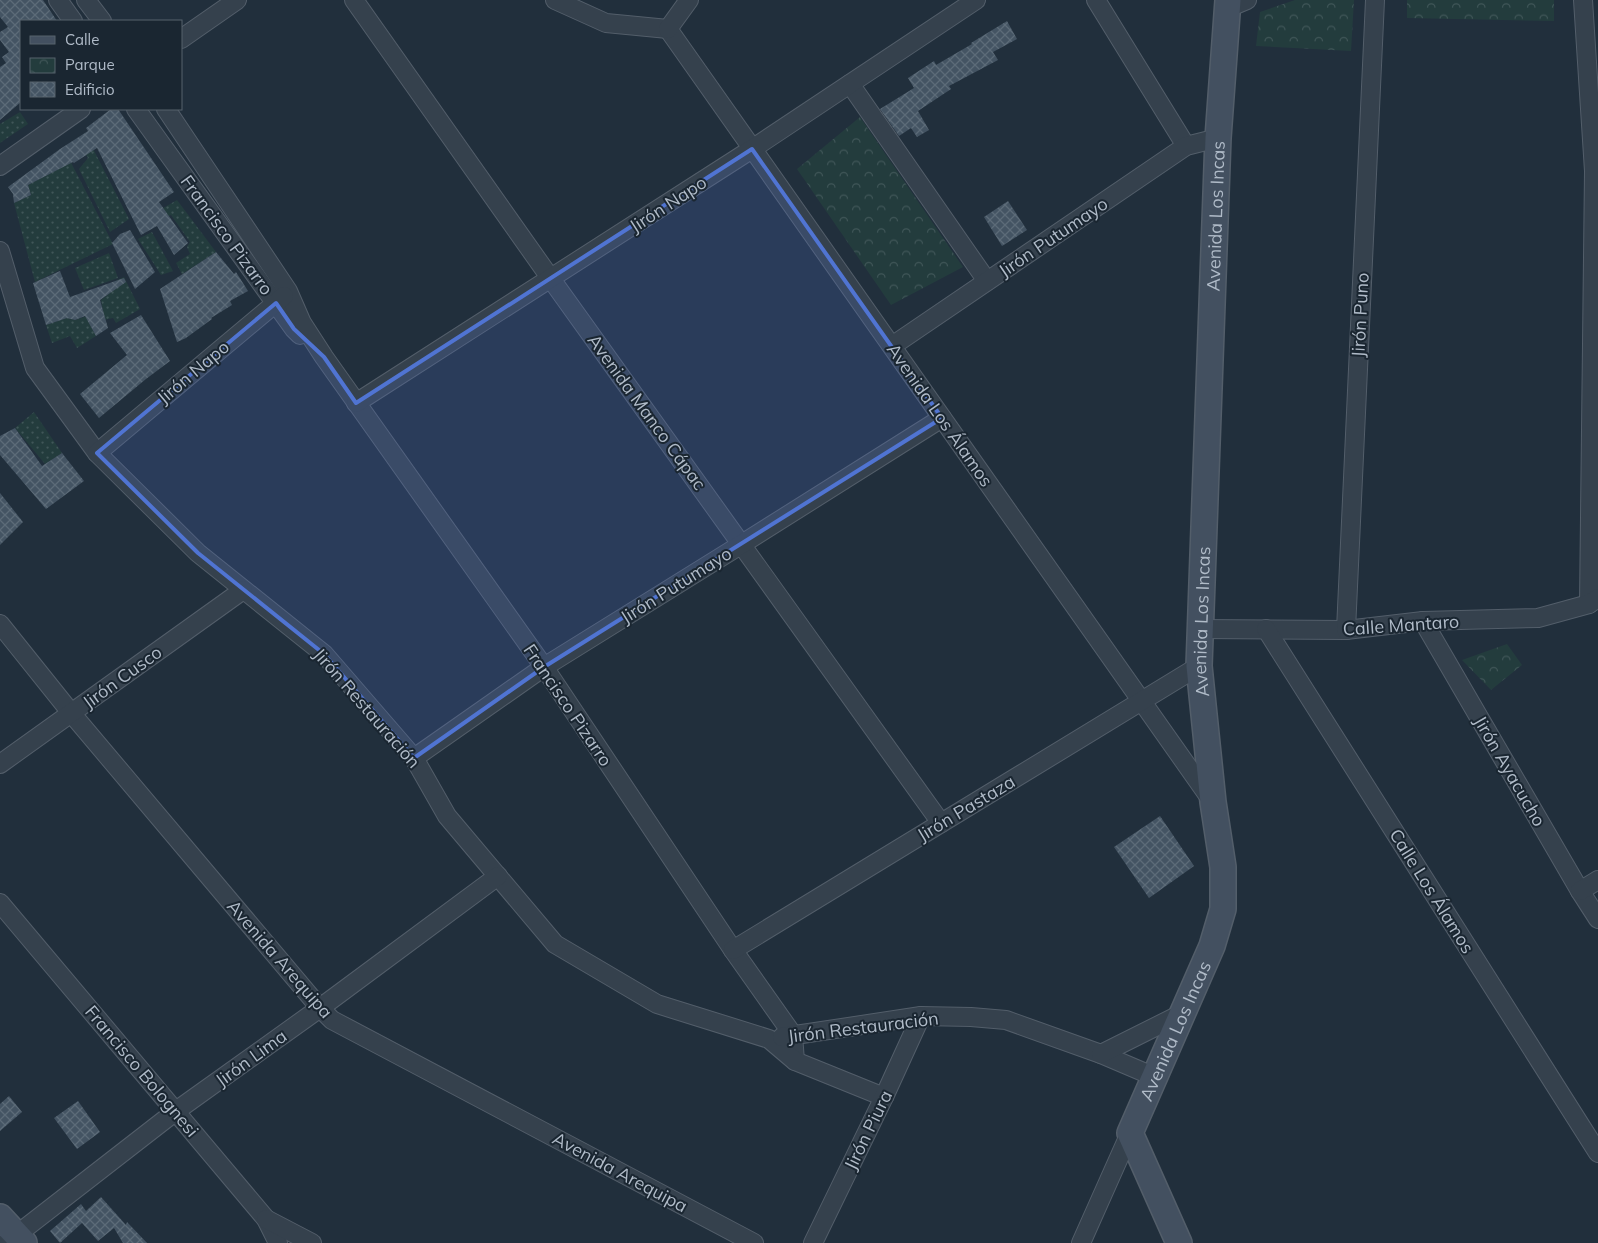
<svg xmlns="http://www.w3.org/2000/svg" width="1598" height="1243" viewBox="0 0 1598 1243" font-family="Mulish,sans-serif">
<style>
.grass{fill:url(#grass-dots)}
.park{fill:url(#park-crowns)}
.building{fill:url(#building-cross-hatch)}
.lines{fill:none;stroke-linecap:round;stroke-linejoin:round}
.street-casing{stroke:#535e6a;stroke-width:20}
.secondary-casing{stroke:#535e6a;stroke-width:28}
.street{stroke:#35414d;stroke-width:18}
.secondary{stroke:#435060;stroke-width:25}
.marked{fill:#5074d2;fill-opacity:0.2;stroke:#5074d2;stroke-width:4;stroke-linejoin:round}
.labels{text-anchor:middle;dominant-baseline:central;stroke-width:4;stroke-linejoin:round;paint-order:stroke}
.street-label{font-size:18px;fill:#b0bbc8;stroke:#1a2631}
</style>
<defs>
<pattern id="grass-dots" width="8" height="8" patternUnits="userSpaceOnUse" patternTransform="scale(1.25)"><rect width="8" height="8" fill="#233c3d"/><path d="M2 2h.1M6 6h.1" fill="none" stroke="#405658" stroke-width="1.8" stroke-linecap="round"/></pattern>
<pattern id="park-crowns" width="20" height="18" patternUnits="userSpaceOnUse" patternTransform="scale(1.25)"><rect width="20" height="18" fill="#233c3d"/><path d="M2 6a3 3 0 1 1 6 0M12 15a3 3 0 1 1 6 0" fill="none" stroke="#405658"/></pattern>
<pattern id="building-cross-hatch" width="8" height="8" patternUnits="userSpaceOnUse" patternTransform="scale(1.25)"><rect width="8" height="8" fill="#445463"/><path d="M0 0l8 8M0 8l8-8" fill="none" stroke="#5c6b78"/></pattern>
</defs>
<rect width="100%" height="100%" fill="#212f3c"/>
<g class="grass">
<path d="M20,112L28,124L0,143V124Z"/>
<path d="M85,133L129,219L110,232L79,169L88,158L77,140Z"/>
<path d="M64,149L113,244L35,282L14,203L31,195L28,185L59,169Z"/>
<path d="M177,200L216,252L182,274L176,263L190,254L187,247L190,242L171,215L153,226L146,218Z"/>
<path d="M152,232L173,271L161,275L138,239Z"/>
<path d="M109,253L118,278L84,290L75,268Z"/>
<path d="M124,277L140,309L116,323L113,318L89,323L96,336L77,348L70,336L52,343L46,325L67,318L75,320L103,311L101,300L110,293L111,283Z"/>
<path d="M34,412L62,453L45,464L15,428Z"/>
</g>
<g class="park">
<path d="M1295,0H1354L1351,51L1256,46L1260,12Z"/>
<path d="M1407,0H1554V21L1407,18Z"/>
<path d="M860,117L963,267L891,305L797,169Z"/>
<path d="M1507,644L1522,665L1491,690L1462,660Z"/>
</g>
<g class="building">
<path d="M0,0H43L57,21H21V102L0,120V67L6,63L2,57L9,52L0,40V32L8,27L0,17Z"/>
<path d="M1007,21L1017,39L993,52L998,60L949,86L951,89L918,111L929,130L917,137L911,128L899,136L880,109L914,88L908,78L934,61L936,65L972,44L971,43Z"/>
<path d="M111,109H118L174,192L159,202L188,243L174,255L157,226L141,235L97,148L74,163L73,162L28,185L31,195L14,203L13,194L8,187L60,149L88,131L86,128Z"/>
<path d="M1008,201L1027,230L1002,246L984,217Z"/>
<path d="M130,230L155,272L135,289L112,243L120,234Z"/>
<path d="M216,252L234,274L236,272L248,291L230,301L232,305L211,318L212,319L186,338L177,342L160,289Z"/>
<path d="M60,271L70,297L124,278L126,282L100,300L108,328L96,336L85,316L75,320L67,318L46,325L33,283Z"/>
<path d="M141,315L170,361L146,379L99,418L80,394L127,355L110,333Z"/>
<path d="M15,428L42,466L62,453L84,481L46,509L0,455V436Z"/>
<path d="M0,493L23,522L0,545Z"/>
<path d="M1160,816L1194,866L1149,898L1114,847Z"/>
<path d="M9,1096L22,1112L0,1131V1104Z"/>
<path d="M78,1101L100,1132L77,1149L54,1118Z"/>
<path d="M101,1197L126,1225L127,1222L147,1243H123L114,1228L98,1241L82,1223L60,1243L50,1231L81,1204L86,1211Z"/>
</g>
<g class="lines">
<defs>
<g id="street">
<path d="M58,0L73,21"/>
<path d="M86,0L102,21"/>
<path d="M354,0L551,279L941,823"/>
<path d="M555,0L606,23L668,29"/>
<path d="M1096,0L1186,146"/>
<path d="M1583,0L1594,171L1589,604"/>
<path d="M1228,8L1247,0"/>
<path d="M668,29L1212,801"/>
<path d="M668,29L689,0"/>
<path d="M181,39L237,0"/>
<path d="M850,84L987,281"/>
<path d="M136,109L294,329L300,335"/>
<path d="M166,109L288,291L302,323L324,357L544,667L733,950L793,1035L795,1061"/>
<path d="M0,166L81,109"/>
<path d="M0,251L35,368L97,453L198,553L324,654L414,758L447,816L555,944L657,1004L769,1039L795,1061L884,1097"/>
<path d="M892,346L1186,146L1218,138"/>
<path d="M356,403L752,149L976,0"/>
<path d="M97,453L284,296"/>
<path d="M1423,621L1580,891L1598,919"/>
<path d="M0,624L72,714L320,1008L332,1020L754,1243"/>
<path d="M1200,629L1346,630L1423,621L1538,618L1589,604L1598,598"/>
<path d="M1266,629L1598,1153"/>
<path d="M1346,630L1375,0"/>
<path d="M414,758L544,667L742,544L942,418"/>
<path d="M0,764L243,590"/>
<path d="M1580,891L1598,880"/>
<path d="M0,903L266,1219L278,1243"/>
<path d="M733,950L1199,666"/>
<path d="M782,1037L921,1016L971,1017L1006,1020L1101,1054L1155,1077"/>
<path d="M1101,1054L1183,1013"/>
<path d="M266,1219L312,1243"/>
<path d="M6,1243L176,1111L320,1008L498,876"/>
<path d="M813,1243L884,1097L921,1016"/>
<path d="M1081,1243L1130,1133"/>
</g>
<g id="secondary">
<path d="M0,1217L24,1243"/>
<path id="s1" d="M1179,1243L1130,1133L1212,946L1223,909V867L1213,802L1199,666L1218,138L1228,0"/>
</g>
</defs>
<use href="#street" class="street-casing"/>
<use href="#secondary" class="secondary-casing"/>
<use href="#street" class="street"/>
<use href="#secondary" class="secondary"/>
</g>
<path class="marked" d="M752,149L942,418L544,667L414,758L324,654L198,553L97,453L276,303L294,329L324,357L356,403Z"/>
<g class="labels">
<g class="street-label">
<text transform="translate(668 204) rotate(-33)">Jirón Napo</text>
<text stroke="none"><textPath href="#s1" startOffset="1058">Avenida Los Incas</textPath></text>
<text transform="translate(227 235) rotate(54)">Francisco Pizarro</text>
<text transform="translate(1053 237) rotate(-34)">Jirón Putumayo</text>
<text transform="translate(1360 315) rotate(-87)">Jirón Puno</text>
<text transform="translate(193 372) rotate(-40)">Jirón Napo</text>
<text transform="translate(647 412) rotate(54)">Avenida Manco Cápac</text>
<text transform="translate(940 415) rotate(55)">Avenida Los Álamos</text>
<text transform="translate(676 585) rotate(-32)">Jirón Putumayo</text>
<text stroke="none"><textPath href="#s1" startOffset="652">Avenida Los Incas</textPath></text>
<text transform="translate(1401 625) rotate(-4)">Calle Mantaro</text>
<text transform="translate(122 677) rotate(-36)">Jirón Cusco</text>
<text transform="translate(568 705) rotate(56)">Francisco Pizarro</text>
<text transform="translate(367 708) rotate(49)">Jirón Restauración</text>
<text transform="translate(1510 771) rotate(60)">Jirón Ayacucho</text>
<text transform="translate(966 808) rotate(-31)">Jirón Pastaza</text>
<text transform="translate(1432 891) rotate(58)">Calle Los Álamos</text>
<text transform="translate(280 959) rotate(49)">Avenida Arequipa</text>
<text transform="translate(863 1027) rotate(-7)">Jirón Restauración</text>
<text stroke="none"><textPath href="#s1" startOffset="232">Avenida Los Incas</textPath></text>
<text transform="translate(251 1058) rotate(-36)">Jirón Lima</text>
<text transform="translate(142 1071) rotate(50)">Francisco Bolognesi</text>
<text transform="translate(868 1130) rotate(-64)">Jirón Piura</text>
<text transform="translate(620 1172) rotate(28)">Avenida Arequipa</text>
</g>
</g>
<rect x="20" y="20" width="162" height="90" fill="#1a2631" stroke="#56626d"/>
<rect x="30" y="36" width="25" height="8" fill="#435060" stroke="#56626d"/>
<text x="65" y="45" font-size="15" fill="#b0bbc8">Calle</text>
<rect x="30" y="58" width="25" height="15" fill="url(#park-crowns)" stroke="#56626d"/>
<text x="65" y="70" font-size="15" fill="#b0bbc8">Parque</text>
<rect x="30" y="82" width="25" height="15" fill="url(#building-cross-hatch)" stroke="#56626d"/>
<text x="65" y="95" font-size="15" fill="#b0bbc8">Edificio</text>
</svg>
